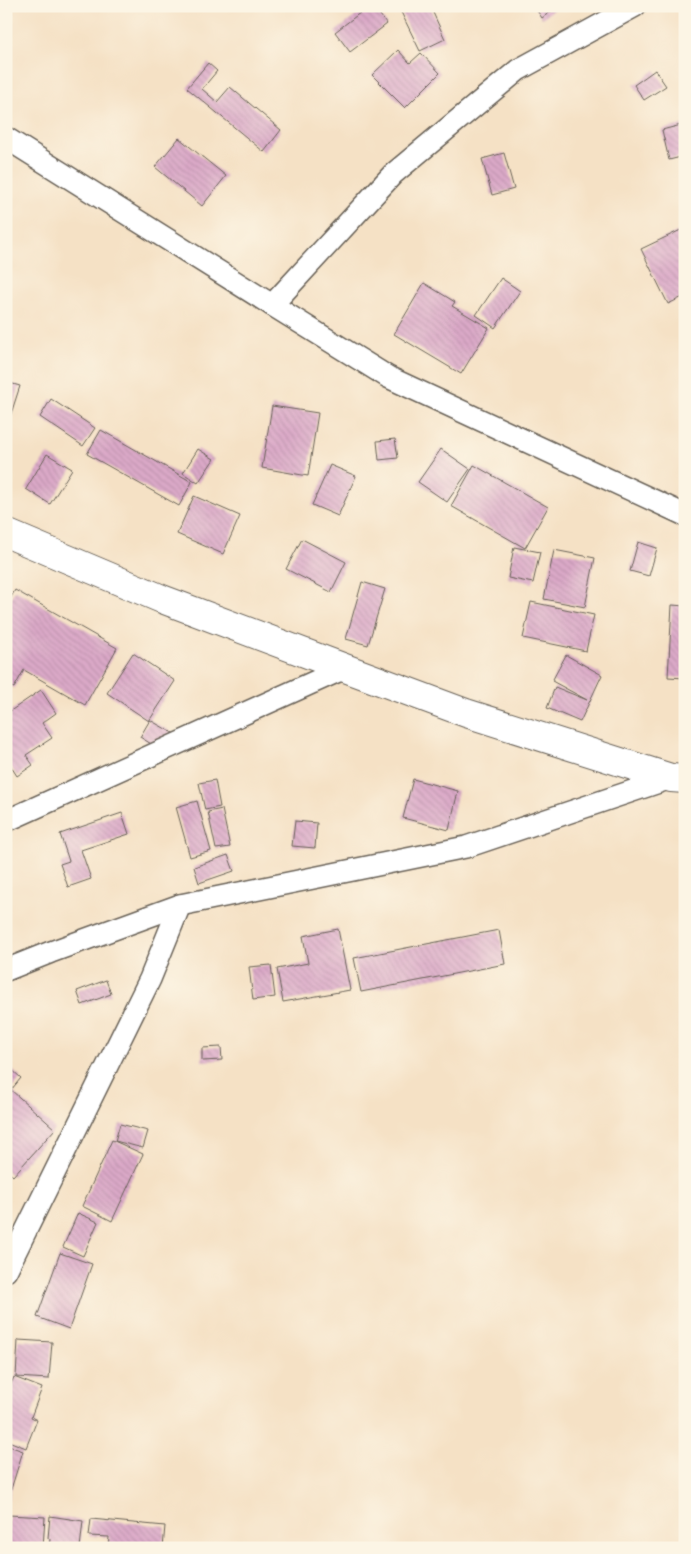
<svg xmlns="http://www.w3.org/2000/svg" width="691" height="1554" viewBox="0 0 691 1554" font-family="'IM FELL Great Primer',serif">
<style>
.building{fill:url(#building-back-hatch)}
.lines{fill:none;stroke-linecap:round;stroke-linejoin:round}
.street-casing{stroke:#686157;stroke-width:24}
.secondary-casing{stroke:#686157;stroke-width:30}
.street{stroke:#fff;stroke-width:21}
.secondary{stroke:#fff;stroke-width:28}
</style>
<defs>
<pattern id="building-back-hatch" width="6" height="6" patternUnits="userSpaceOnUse" patternTransform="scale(1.25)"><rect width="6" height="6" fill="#dba9c8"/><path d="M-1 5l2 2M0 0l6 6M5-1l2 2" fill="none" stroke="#bb91ab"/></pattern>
</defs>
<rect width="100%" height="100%" fill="#fcf5e5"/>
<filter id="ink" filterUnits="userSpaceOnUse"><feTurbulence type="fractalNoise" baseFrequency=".02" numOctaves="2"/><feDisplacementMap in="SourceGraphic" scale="10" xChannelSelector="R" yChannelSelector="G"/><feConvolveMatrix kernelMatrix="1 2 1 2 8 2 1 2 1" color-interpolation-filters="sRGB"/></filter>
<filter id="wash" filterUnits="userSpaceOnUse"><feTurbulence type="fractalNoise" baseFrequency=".0096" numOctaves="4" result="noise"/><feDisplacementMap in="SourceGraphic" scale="20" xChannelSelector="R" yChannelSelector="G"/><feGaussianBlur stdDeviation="1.12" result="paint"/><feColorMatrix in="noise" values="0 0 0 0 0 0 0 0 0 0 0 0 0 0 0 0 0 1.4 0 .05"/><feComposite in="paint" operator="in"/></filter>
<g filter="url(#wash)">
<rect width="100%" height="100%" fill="#f5e1c5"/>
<g id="blocks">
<g class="building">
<path d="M369,6H373L387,24L350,52L335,32Z"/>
<path d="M412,6H430L445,39L420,51L401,12Z"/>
<path d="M534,6H558L542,18Z"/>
<path d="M398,50L410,63L421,53L440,73L405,108L372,75Z"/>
<path d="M208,63L217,71L202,89L217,102L230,87L281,130L264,152L187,88Z"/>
<path d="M655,70L666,86L644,100L634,85Z"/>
<path d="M685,124V156L669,160L662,130Z"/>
<path d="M179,138L226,176L202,206L155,167Z"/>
<path d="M504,153L514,189L492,195L482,159Z"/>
<path d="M685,228V296L668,304L641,249Z"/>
<path d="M501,278L520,291L495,328L476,315Z"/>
<path d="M424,283L455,302L452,306L489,328L461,374L394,334Z"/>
<path d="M6,382L20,386L7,426H6Z"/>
<path d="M51,399L95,428L83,446L40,417Z"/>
<path d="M272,406L318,413L308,476L262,468Z"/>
<path d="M101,430L192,482L179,506L87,454Z"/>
<path d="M395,439L398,458L379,460L377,441Z"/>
<path d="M198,449L214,459L198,483L183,473Z"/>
<path d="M441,449L470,469L447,502L418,482Z"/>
<path d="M47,454L72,469L50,504L26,489Z"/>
<path d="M330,465L356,476L338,516L312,505Z"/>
<path d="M474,465L548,507L525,548L451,506Z"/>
<path d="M194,496L240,516L223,554L177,534Z"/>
<path d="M302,539L346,562L331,592L286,569Z"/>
<path d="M638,542L657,548L649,576L630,571Z"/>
<path d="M514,547L540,552L533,583L508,578Z"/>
<path d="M554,550L595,558L585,607L544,599Z"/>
<path d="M362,582L385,589L368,645L346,639Z"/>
<path d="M15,590L117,648L85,705L24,670L14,688L6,684V606Z"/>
<path d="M531,602L594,615L586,651L523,638Z"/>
<path d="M672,605L685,606V678L668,677Z"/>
<path d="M133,653L175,681L149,721L107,693Z"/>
<path d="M566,655L602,675L580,722L547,708L555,687L587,700L552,681Z"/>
<path d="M41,690L56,713L42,723L52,738L26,755L33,765L17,776L10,765L6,767V714Z"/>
<path d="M150,720L180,737L169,755L140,737Z"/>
<path d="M413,779L458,791L449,830L403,818Z"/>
<path d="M215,780L220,807L205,810L199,783Z"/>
<path d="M197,801L211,851L190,857L176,807Z"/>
<path d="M222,809L230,847L216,849L208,812Z"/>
<path d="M122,813L129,834L81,850L91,879L68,887L60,864L69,861L60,834Z"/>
<path d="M295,821L317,823L315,848L292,846Z"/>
<path d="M228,855L234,871L199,883L194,867Z"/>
<path d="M338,929L350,990L283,1002L277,969L308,963L303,936Z"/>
<path d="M499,930L505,964L361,992L354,958Z"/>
<path d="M271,965L275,997L253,1000L249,967Z"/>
<path d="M106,980L111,994L82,1005L77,991Z"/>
<path d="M221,1047L222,1060L202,1061V1048Z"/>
<path d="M9,1067L21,1078L11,1090L55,1129L13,1176L6,1170V1096L8,1094L6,1093V1070Z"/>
<path d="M120,1124L148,1131L143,1148L115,1141Z"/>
<path d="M112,1140L143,1154L112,1221L82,1206Z"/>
<path d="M78,1213L98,1222L83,1256L63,1247Z"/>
<path d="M60,1253L92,1264L69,1329L37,1317Z"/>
<path d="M18,1340L52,1342L49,1379L16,1377Z"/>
<path d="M14,1377L42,1388L31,1417L37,1420L26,1448L6,1440V1395Z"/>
<path d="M6,1445L23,1451L7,1502H6Z"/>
<path d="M9,1515L45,1517L43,1548H7Z"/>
<path d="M50,1516L83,1521L80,1548H49L50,1539L48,1538Z"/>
<path d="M91,1519L165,1526L163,1548H108L109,1537L89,1536Z"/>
</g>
</g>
</g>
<g filter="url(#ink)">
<use href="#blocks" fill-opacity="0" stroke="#686157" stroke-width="1"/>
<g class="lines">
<defs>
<g id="street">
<path d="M6,138L272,305L393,174L518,70L635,6"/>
<path d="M272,305L388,377L685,515"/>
<path d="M6,821L345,668"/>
<path d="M6,970L51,952L180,905L466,847L671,778"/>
<path d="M6,1271L150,979L180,905"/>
</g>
<path id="secondary" d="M6,533L162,599L345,668L466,713L671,778L685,779"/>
</defs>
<use href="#street" class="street-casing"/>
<use href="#secondary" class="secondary-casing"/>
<use href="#street" class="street"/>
<use href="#secondary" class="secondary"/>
</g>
</g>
<rect width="691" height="1554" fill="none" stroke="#fcf5e5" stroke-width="25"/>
</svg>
